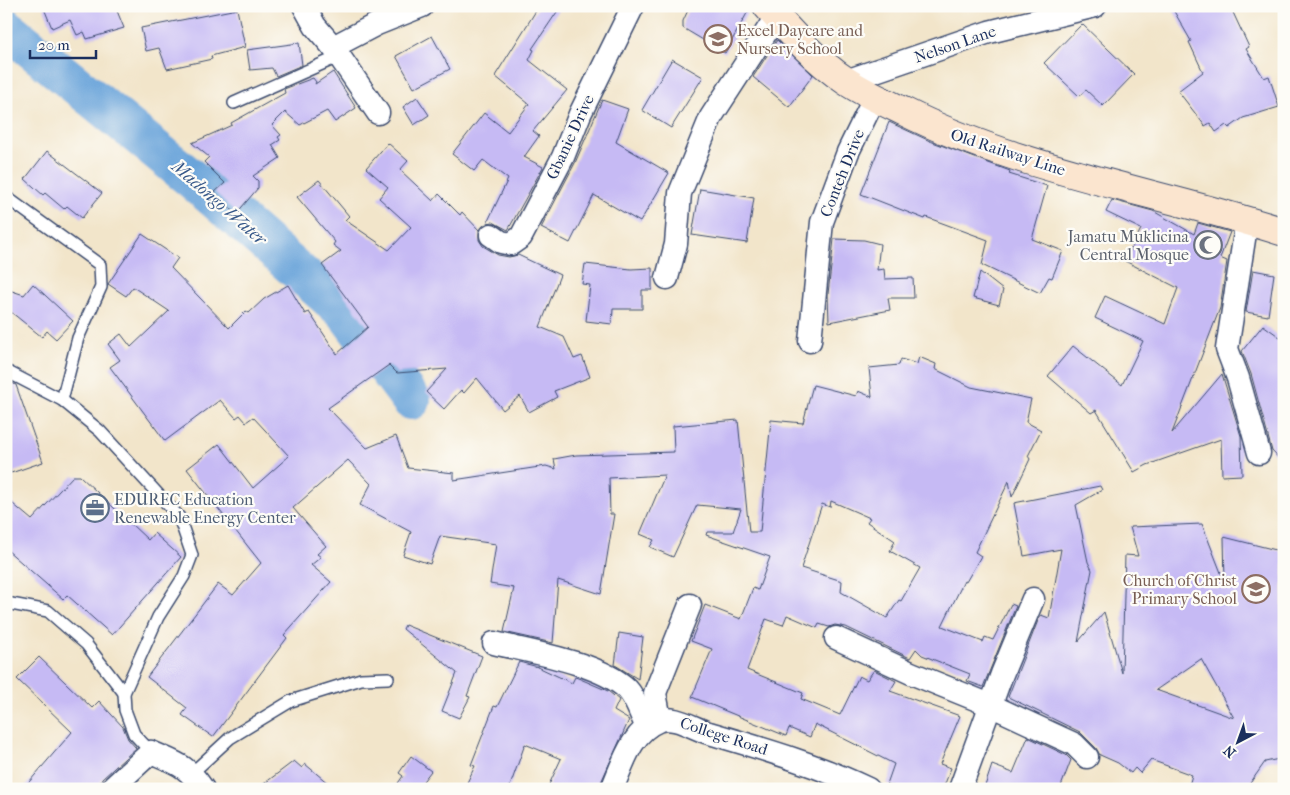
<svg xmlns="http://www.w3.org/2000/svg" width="1290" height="795" viewBox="0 0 1290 795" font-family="'IM FELL French Canon',serif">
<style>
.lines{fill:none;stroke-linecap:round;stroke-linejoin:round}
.river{stroke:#6ba4da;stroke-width:40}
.building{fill:#c6baf4;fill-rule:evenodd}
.lane-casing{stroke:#3b4a6e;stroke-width:14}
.street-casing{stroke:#3b4a6e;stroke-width:25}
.secondary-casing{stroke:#3b4a6e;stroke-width:30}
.lane{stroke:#fff;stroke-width:11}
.street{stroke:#fff;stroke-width:22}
.secondary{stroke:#fbe5cf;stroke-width:28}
.labels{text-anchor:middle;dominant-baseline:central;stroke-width:4.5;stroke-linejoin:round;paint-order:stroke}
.education-label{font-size:16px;fill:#785e54;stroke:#fdfcf7;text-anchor:start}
.street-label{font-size:16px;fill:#1b2f5e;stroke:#fdfcf7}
.worship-label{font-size:16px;fill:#5b616d;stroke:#fdfcf7;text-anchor:end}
.service-label{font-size:16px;fill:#4e5e75;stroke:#fdfcf7;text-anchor:start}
.water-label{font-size:18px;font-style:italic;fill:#375889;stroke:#fdfcf7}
</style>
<rect width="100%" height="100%" fill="#fdfcf7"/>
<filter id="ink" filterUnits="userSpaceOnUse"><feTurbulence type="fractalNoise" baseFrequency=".02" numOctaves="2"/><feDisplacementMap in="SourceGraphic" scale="10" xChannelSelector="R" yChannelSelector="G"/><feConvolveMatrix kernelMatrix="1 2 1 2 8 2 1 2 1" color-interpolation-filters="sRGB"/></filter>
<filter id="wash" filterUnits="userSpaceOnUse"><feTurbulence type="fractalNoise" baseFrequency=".0096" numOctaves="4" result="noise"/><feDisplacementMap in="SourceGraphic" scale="20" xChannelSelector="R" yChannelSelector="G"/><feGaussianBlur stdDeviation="1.12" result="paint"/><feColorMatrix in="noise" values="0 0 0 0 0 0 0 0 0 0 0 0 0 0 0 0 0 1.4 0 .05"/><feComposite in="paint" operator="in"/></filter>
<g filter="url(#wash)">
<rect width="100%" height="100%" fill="#f2e5ca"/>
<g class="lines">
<path class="river" d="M6,28L193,180L345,312L411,400"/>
</g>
<g id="blocks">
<g class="building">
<path d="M43,6H115L124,28L87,39L84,32L77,35L70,20L52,28Z"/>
<path d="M539,6H561L532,49L534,50L529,60L567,90L533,131L539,136L524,157L543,167L508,230L493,222L487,223L508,179L483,160L474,171L452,154L484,113L508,132L529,104L495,76Z"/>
<path d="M690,6H751L725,53L683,28V21Z"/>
<path d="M1171,6H1230L1249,47L1246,49L1264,78L1269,76L1279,107L1243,118L1229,128L1226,125L1216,132L1210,123L1205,126L1178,91L1203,72L1189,42L1191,41Z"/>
<path d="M237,9L245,47L211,56L212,59L167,69L159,48L146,51L141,28Z"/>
<path d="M1082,24L1134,74L1103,106L1086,90L1079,96L1044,63Z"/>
<path d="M432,36L450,69L414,88L396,56Z"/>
<path d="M777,40L813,75L789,107L753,77Z"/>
<path d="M299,43L302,65L276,76L272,68L250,70L247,50Z"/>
<path d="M672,59L703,77L671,128L642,110Z"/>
<path d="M333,72L356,108L335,122L327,111L300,125L285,112L272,125L281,135L278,137L280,140L272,145L280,158L253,176L258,181V188L236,214L215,192L225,183L204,162L209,157L192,143L232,125L231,123L285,93L284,89L313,78L316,82L315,84Z"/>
<path d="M417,97L429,115L414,125L403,107Z"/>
<path d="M602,100L628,109L616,142L669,173L640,222L594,195L570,243L541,228L575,163Z"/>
<path d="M889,122L930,141L1010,171L1009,174L1047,186L1032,239L1063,251L1052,278L1049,277L1040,293L982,265L988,240L926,217L925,219L861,194Z"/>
<path d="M388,143L408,161L400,170L433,201L439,194L460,215L462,212L479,230V240L483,246L498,255L509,257L518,255L560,275L540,327L564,337L574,359L582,356L590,377L554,391L557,397L529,412L520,396L503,410L477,378L464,393L461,390L444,409L426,392L447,369L397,373L389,365L328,408L367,448L396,436L408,468L454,473V480L546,466L556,469L554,459L576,455L674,452L673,426L738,420L749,532H760L771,420L803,423L813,385L856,396L858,391L872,397L869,368L899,365L901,359L917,364L919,357L936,364L935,369L971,387L1031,399L1026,422L1041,430L1028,456L1030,459L1012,497L1009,481L975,552L981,556L966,582L964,581L942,626L983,642L985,637L993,640L1011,604L1016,606L983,687L967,681L970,674L922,655L916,649L910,658L846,627L835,625L829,627L819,624L817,628L787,615L783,625L766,619L747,670L803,693L801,699L840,715L859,676L867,680L874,670L896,681L890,691L960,716L940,764L951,768L943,789H900L887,784L894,764L815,724L810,737L789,728L786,736L692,697L712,649L691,641L705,605L741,619L753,588L758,590L770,557L706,535L707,532H733L741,509L697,505L673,557L650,547L654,540L640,534L665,475L609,478L610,514H614L601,594L558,580L553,643L504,632L514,588L490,584L496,544L440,536L430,564L403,555L411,532L360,505L371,484L348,460L293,508L326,546L317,554L321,557L311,565L331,582L284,635L287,638L213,737L182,715L187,708L147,677L218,584L233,595L261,563L187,469L219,444L253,488L289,456L253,417L246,422L240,415L236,418L220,400L165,441L110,367L120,360L108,344L121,334L131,347L169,311L133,287L126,296L108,284L142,234L178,258L171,268L229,328L246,311L249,313L264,299L288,285L305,314L309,312L337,354L368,327L322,265L341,251L333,245L335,242L297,197L319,180L349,216L345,220L389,250L411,227L379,198L388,187L366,168ZM831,501L870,518L867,522L895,541L890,551L920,568L901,601L899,600L887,618L841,592L842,581L801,568L822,504L830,507Z"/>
<path d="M47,151L102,193L82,218L67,206L64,209L45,193L43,195L25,179Z"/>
<path d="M700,189L754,198L747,243L692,235Z"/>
<path d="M1112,200L1153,211L1194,234L1198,223L1230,232L1220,258L1227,261L1220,308L1172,433L1222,374L1241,436L1242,475L1222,476L1221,439L1147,465L1134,472L1096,410L1091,413L1048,376L1073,346L1122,385L1143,341L1095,318L1105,296L1165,324L1178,288L1125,261L1141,229L1106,212Z"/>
<path d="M834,239L864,240L880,244L877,270L884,269L885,279L913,278L914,298H888L890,310L829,322L828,294Z"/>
<path d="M585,264L631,269L652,268V290H642V309H613L612,324L586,321L590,285L582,284Z"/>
<path d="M1253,270L1274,274L1268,316L1246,312Z"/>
<path d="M980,272L1003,290L999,305L973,298Z"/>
<path d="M33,284L73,321L56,339L47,331L42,337L6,308V289L24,295Z"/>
<path d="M1263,325L1284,340V464L1272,451L1251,374L1242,351Z"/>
<path d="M6,380L16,385L43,462L11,473L6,460Z"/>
<path d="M73,476H80L148,540L154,533L181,557L112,635L67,595L63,599L6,549V498L32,520Z"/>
<path d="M1100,486L1102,490L1076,505L1088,562L1092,570L1078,642L1104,612L1122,673L1125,555L1138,556L1130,527L1202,524L1225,583L1224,537L1284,552L1281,636L1284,638V758L1265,762L1246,789H1188L1192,775L1151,760L1140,773L1135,768L1131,773L1118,763L1100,755L1096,748L1080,732L1008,697L1039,618L1041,615L1049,618L1061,549L1024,556L1014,503ZM1201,659L1234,718L1156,690Z"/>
<path d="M405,625L482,656L467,696L470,697L459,718L442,711L457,673L403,629Z"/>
<path d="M619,633L643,637L638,679L615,665Z"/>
<path d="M39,657L92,708L99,701L123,727L128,739L136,748L102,779L98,789H23L72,732L17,679Z"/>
<path d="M519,662L538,667L572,683L575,677L578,678L608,691L619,700L614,711L629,720L598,789H547L561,759L525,744L509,789H464L475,766L471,765L494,706L497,707Z"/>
<path d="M1028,737L1066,755L1071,760L1060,789H984L992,765L1013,773Z"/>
<path d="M411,756L431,771L417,789H394L403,776L399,773Z"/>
<path d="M294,761L302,768L305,764L335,789H257Z"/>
</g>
</g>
</g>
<g filter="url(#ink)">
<use href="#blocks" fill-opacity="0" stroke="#3b4a6e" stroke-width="1"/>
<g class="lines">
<defs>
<g id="lane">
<path d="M234,103L340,56"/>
<path d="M6,197L100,265L101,287L78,338L62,400"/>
<path d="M6,371L62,400L100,431L179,517L192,555L184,576L158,617L124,693L125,710L134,734L151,752"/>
<path d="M6,603L48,611L86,644L124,693"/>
<path d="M192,773L230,738L291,701L361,679L388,678"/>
</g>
<g id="street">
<path d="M304,6L315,26L333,47L377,24L422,6"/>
<path d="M333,47L378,113"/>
<path d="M846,81L989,32L1095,6"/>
<path d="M1247,220L1227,349L1238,378L1259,453"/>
<path d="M491,235L501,242L511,244L521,237L563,157L580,114L633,6"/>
<path d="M667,278L676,244L680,193L711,117L776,17"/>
<path d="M810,341L822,222L848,152L875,97"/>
<path d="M836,638L911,673L990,705L1048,732L1074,744L1087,757"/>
<path d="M494,643C531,652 600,663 627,689C636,698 641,716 647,727"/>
<path d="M660,719L655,693L690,605"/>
<path d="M111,789L151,752C176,763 187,765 203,789"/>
<path d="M612,789C623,764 631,732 658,721C674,714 694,729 709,733C763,749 816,764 868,789"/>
<path d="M960,789L1002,674L1033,599"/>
</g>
<path id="secondary" d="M767,6C791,33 816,61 846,81C864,93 884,102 903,111C1023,171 1157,191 1284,232"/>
</defs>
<use href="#lane" class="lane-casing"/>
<use href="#street" class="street-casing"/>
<use href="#secondary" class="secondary-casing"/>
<use href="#lane" class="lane"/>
<use href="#street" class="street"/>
<use href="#secondary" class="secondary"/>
</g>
</g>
<defs>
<symbol id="school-ring" viewBox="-11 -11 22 22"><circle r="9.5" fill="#fdfcf7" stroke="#8d6e63" stroke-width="1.5"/><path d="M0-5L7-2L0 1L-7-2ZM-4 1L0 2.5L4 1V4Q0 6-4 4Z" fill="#8d6e63"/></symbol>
<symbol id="mosque-ring" viewBox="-11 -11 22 22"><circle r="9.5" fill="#fdfcf7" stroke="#6b7280" stroke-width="1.5"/><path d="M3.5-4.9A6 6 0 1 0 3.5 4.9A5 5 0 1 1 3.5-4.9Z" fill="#6b7280"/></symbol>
<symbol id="office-ring" viewBox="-11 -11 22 22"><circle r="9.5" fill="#fdfcf7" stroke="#5c6f8a" stroke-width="1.5"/><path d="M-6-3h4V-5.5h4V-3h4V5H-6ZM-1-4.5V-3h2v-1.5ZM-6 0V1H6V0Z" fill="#5c6f8a"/></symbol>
</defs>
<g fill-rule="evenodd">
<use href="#school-ring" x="702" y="23" width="32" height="32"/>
<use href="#mosque-ring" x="1192" y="229" width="32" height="32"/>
<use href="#office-ring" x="79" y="492" width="32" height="32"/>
<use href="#school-ring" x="1240" y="573" width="32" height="32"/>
</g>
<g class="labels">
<g class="education-label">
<text x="737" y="30">Excel Daycare and<tspan x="737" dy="18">Nursery School</tspan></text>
<text x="1237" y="580" text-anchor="end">Church of Christ<tspan x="1237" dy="18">Primary School</tspan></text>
</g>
<g class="street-label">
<text transform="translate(955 44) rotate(-19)">Nelson Lane</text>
<text transform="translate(570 137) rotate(-65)">Gbanie Drive</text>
<text transform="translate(1008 152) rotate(18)">Old Railway Line</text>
<text transform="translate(842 173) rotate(-68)">Conteh Drive</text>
<text transform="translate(724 736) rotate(18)">College Road</text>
</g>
<g class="worship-label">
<text x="1189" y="236">Jamatu Muklicina<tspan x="1189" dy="18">Central Mosque</tspan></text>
</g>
<g class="service-label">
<text x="114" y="499">EDUREC Education<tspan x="114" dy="18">Renewable Energy Center</tspan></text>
</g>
<g class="water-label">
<text transform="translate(219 203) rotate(41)">Madongo Water</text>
</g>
</g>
<rect width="1290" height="795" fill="none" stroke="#fdfcf7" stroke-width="25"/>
<g transform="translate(1238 742) rotate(221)" stroke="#fdfcf7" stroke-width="4" paint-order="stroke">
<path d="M0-4L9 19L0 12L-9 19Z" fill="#1b2f5e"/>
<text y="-8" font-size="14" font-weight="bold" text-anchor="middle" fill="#1b2f5e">N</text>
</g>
<path d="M30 50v8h66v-8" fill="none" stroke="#1b2f5e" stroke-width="2.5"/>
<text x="38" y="50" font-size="15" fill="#1b2f5e" stroke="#fdfcf7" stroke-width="4" paint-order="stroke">20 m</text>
</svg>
